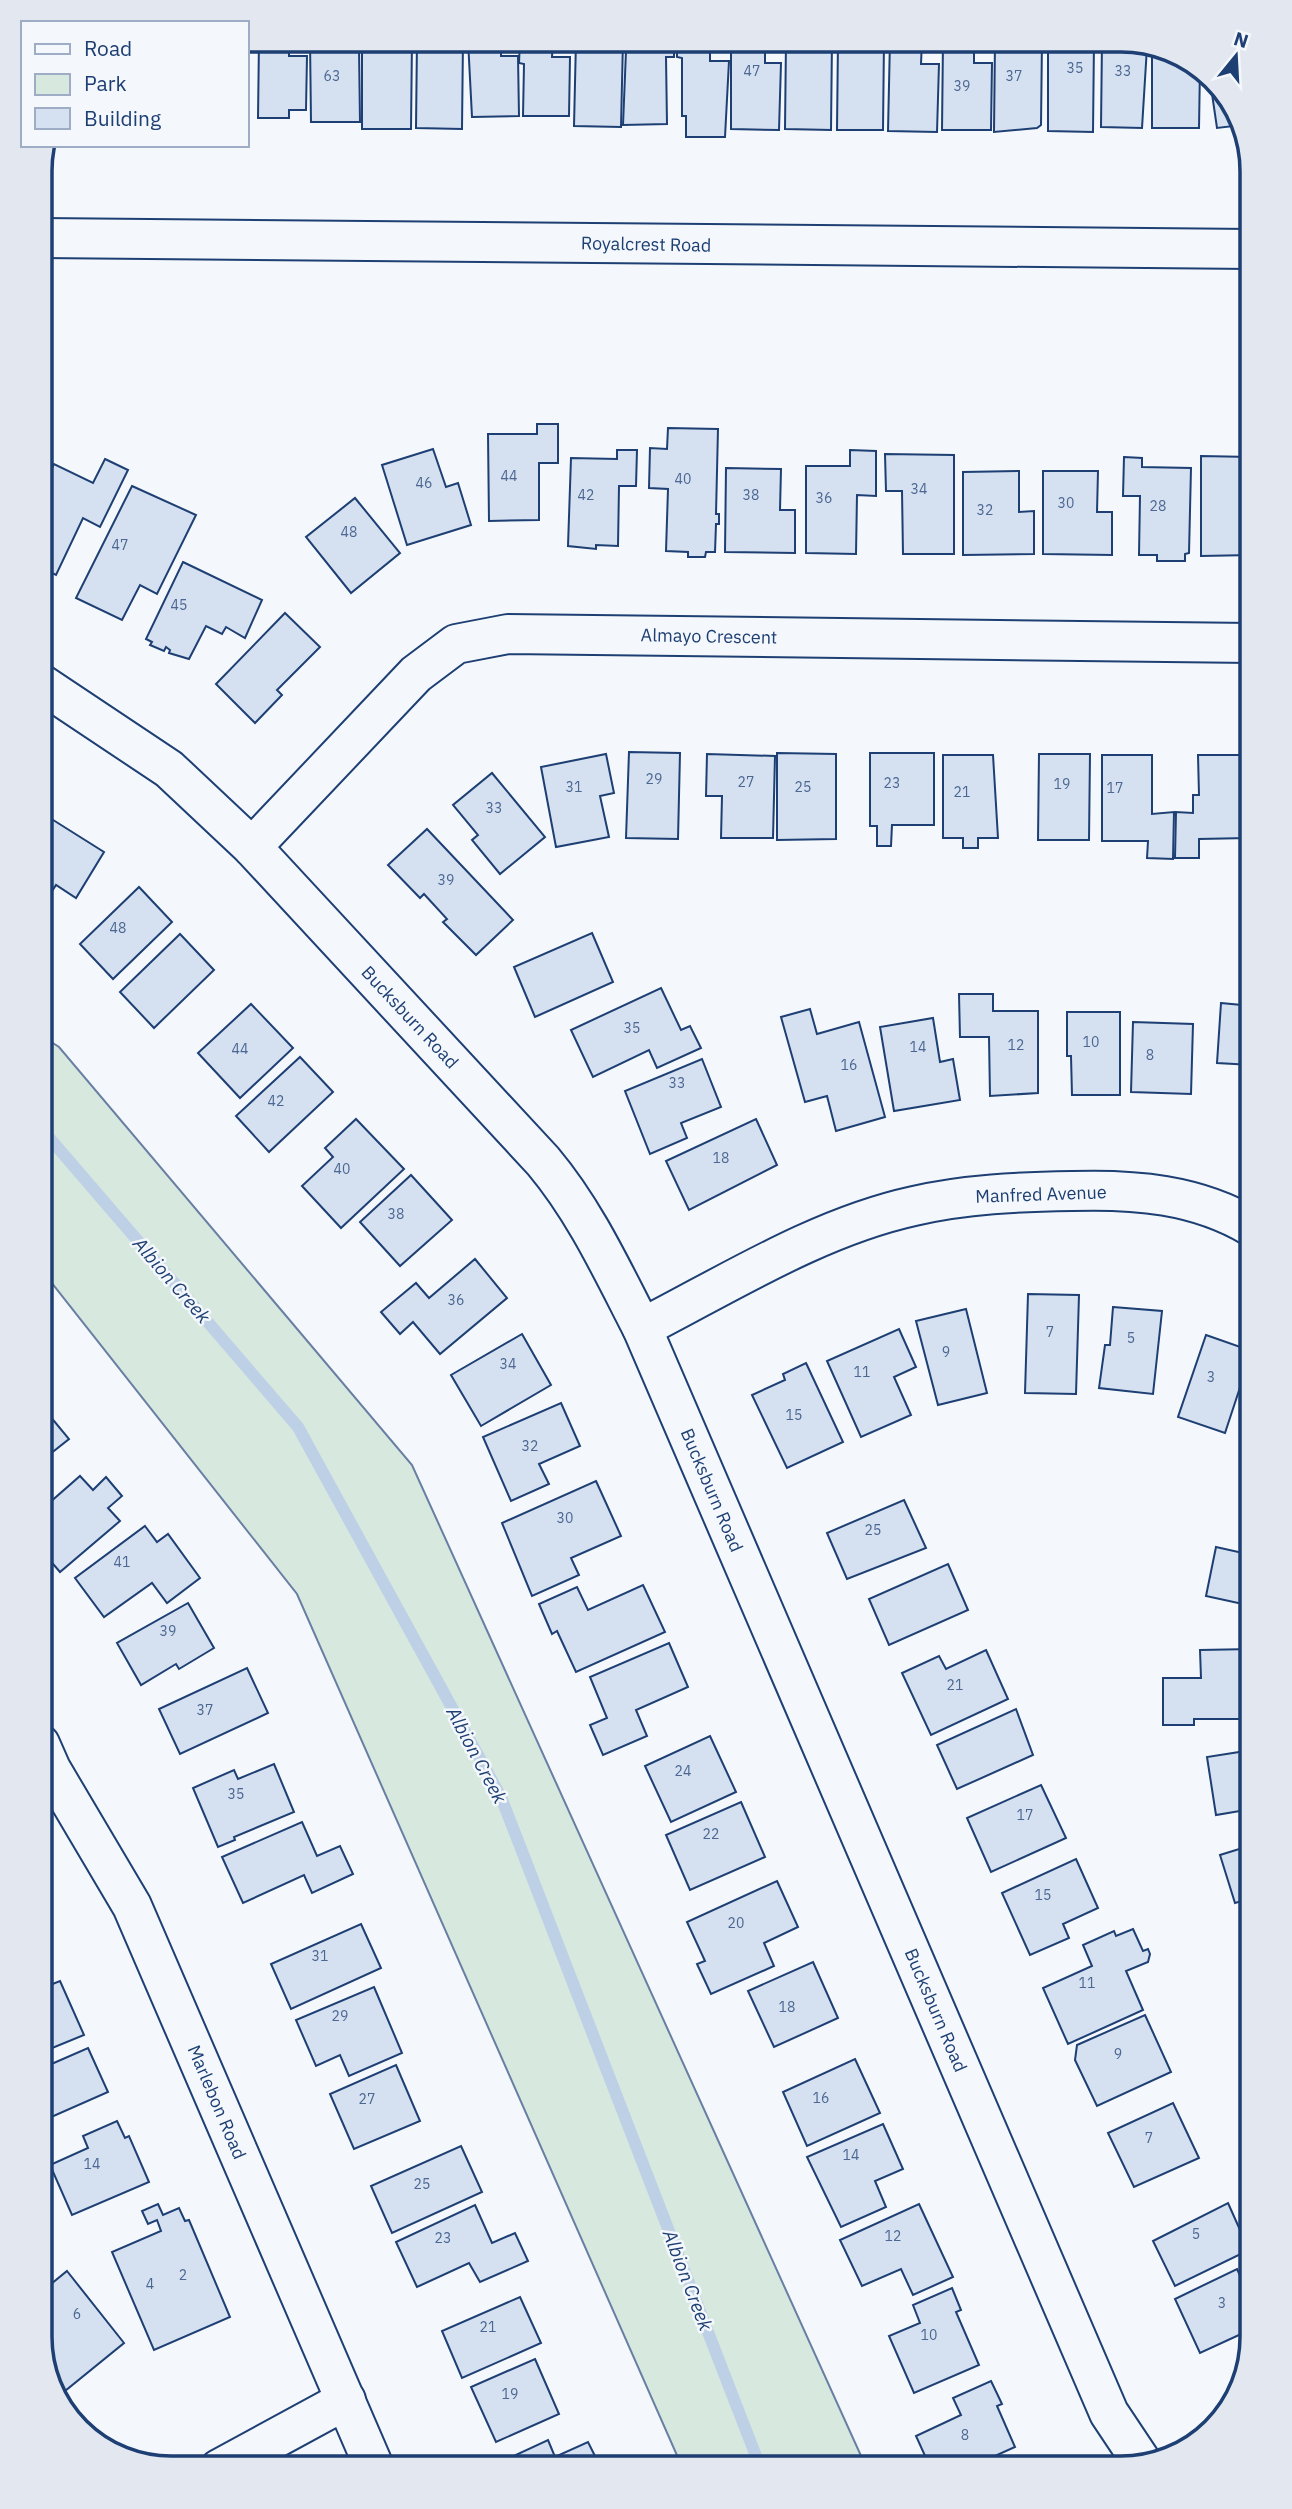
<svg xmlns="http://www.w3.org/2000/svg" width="1292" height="2509" viewBox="0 0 1292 2509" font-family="'IBM Plex Sans',sans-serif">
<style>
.green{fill:#d7e8df;stroke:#687fa3;stroke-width:2}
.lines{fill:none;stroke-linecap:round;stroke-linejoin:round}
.stream{stroke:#bed0e5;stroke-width:12}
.building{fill:#d5e0f0;stroke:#1d3f73;stroke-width:2}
.minor-casing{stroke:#1d3f73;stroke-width:42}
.minor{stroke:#f4f7fb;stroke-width:38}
.labels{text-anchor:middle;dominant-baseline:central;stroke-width:5;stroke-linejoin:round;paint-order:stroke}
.number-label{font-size:14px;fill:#4b6792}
.street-label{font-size:18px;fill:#1d3f73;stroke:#f4f7fb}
.water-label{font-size:19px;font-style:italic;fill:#1d3f73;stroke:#f4f7fb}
.rim{fill:none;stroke:#1d3f73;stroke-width:3.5}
</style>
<rect width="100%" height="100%" fill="#f4f7fb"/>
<path class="green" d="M40,1035L59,1047L412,1465L867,2469H683L297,1594L40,1268Z"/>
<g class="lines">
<path class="stream" d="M40,1127L298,1427L501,1797L761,2469"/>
</g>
<g class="building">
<path d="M259,40H289V56H307L306,110H289V118H258Z"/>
<path d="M310,40H340V48H359L360,122H311Z"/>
<path d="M362,40H412L411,129H362Z"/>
<path d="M417,40H463L462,129L416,128Z"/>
<path d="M468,40H501V56H518L519,116L472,117Z"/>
<path d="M520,40H553L552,57H570L569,116H523L524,64L519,63Z"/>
<path d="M576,40H623L621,127L574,126Z"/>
<path d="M640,40H674V57H666L667,124L623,125L626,51H640Z"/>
<path d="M677,40H710V61H729L725,137H686V116H682V58L677,57Z"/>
<path d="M731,40H765V63H781L779,130L731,129Z"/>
<path d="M786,40H832L831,130L785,129Z"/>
<path d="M838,40H884L883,130H837Z"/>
<path d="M890,40H922L921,64H939L937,132L888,131Z"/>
<path d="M943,41H974V63H992L991,130H942Z"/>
<path d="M995,41H1042L1041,125L1037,128L994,132Z"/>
<path d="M1048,41H1094L1093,132L1048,131Z"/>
<path d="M1102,41H1130L1147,47L1142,128L1101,127Z"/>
<path d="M1152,49L1200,67L1199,128H1152Z"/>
<path d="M1210,80L1242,121L1243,125L1217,128Z"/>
<path d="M537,424H558V463H539V520L489,521L488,434H537Z"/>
<path d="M668,428L718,429L716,514H719V524H716L715,552H706L705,557H688V552L666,551L668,489L649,488L650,448L667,449Z"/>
<path d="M433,449L446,487L458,483L471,525L407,545L382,465Z"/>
<path d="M617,450H637L636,486H619L618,546L596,545V549L568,546L571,458L617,459Z"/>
<path d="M850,450L876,451V496L857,495L856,554L806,553V466H850Z"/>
<path d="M885,454L954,455V554H903L902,491H886Z"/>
<path d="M1201,456L1251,457L1252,555L1201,556Z"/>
<path d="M1124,457L1142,458V467L1191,468L1189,553L1185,554V561H1157V555H1139L1140,496H1123Z"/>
<path d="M105,459L128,470L100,527L83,518L56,575L40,567V493L54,464L93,483Z"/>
<path d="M726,468L781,469L780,510H795V553L725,552Z"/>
<path d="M1019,471V512L1034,511V554L963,555V472Z"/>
<path d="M1043,471H1098L1097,512H1112V555L1043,554Z"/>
<path d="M132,486L196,515L157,594L140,585L122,620L76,598Z"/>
<path d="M355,498L400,553L351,593L306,537Z"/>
<path d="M183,562L262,600L245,638L226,627L222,634L206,626L189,659L169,653L170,650L166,647L164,651L150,645L152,642L146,639Z"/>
<path d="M285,613L320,647L277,690L282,695L255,723L216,684Z"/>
<path d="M629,752L680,753L678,839L626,838Z"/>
<path d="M777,753L836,754V839L777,840Z"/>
<path d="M870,753H934V825H892L891,846H877V826H870Z"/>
<path d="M606,754L614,793L600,796L609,837L556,847L541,767Z"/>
<path d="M707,754L775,756L773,838H721L722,796H706Z"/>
<path d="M1039,754H1090L1089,840H1038Z"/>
<path d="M943,755H993L998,838H978V848H963V838H943Z"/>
<path d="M1102,755H1152V814L1174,812L1173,859L1147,858L1148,841H1102Z"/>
<path d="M1198,755H1249L1248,838L1199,839V858H1175L1176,812L1193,813V795H1199Z"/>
<path d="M492,773L545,837L500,874L472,840L478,835L453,805Z"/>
<path d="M42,813L104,852L76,898L56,885L40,910Z"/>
<path d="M427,829L513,920L476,955L443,922L447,919L424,894L420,898L388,865Z"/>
<path d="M139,887L172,922L113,979L80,944Z"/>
<path d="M592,933L613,982L535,1017L514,967Z"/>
<path d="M180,934L214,970L154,1028L120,992Z"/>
<path d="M661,988L681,1030L690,1026L701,1048L657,1068L649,1050L593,1077L571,1030Z"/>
<path d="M959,994H993V1011H1038V1093L990,1096L989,1037H960Z"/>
<path d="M1221,1003L1252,1006V1065L1217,1063Z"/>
<path d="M251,1004L293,1048L240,1098L198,1053Z"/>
<path d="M810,1009L817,1034L859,1022L885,1117L836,1131L827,1096L805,1102L781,1017Z"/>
<path d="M1067,1012H1120V1095H1072L1071,1056H1067Z"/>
<path d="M933,1018L940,1062L953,1059L960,1100L894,1111L880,1027Z"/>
<path d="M1133,1022L1193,1024L1191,1094L1131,1092Z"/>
<path d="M300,1057L333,1092L269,1152L236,1116Z"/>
<path d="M702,1059L721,1107L681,1123L687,1138L650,1154L625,1091Z"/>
<path d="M356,1119L404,1169L341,1228L302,1186L333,1157L325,1148Z"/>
<path d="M756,1119L777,1165L689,1210L666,1161Z"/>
<path d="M411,1175L452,1220L400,1266L360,1222Z"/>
<path d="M475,1259L507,1298L440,1354L413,1322L400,1334L381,1312L416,1283L429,1298Z"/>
<path d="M1028,1294L1079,1295L1076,1394L1025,1393Z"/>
<path d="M1113,1307L1162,1311L1153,1394L1099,1388L1105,1345H1110Z"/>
<path d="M966,1309L987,1393L938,1405L916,1321Z"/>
<path d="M899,1329L916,1367L894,1377L911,1415L861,1437L827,1361Z"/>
<path d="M522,1334L551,1385L481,1426L451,1375Z"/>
<path d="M1206,1335L1252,1351L1225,1433L1178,1417Z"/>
<path d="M806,1363L843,1442L787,1468L752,1395L785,1380L783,1374Z"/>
<path d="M561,1403L580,1446L539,1464L549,1484L511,1501L483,1437Z"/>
<path d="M40,1404L69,1439L40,1462Z"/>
<path d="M80,1476L93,1490L106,1477L122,1496L108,1508L120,1521L60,1572L40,1549V1511Z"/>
<path d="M596,1481L621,1536L571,1558L579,1575L532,1596L502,1523Z"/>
<path d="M904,1500L926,1548L847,1579L827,1533Z"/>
<path d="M145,1526L157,1542L168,1534L200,1578L167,1603L152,1583L104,1617L75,1578Z"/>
<path d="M1216,1547L1252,1555V1606L1206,1596Z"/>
<path d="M948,1564L968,1610L889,1645L869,1599Z"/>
<path d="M643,1585L665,1632L576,1672L557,1631L552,1634L539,1604L577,1587L588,1610Z"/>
<path d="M188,1603L214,1648L179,1669L176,1664L141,1685L117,1643Z"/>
<path d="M669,1643L688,1687L636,1710L647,1736L603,1755L590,1725L607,1718L590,1677Z"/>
<path d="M1252,1649V1719H1194V1725H1163V1678H1201L1200,1650Z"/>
<path d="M986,1650L1008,1699L931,1735L902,1673L939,1656L946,1669Z"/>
<path d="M247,1668L268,1713L180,1754L159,1709Z"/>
<path d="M1016,1709L1033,1755L957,1789L937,1745Z"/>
<path d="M710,1736L736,1792L671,1822L645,1766Z"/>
<path d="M1252,1750V1809L1216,1815L1207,1757Z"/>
<path d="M274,1764L294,1812L234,1837L235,1840L218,1847L193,1788L234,1770L238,1779Z"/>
<path d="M1041,1785L1066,1838L991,1872L967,1818Z"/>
<path d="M741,1802L765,1857L690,1890L666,1835Z"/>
<path d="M302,1822L317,1856L340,1846L353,1874L312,1893L304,1875L243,1903L222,1857Z"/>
<path d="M1252,1845V1898L1235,1903L1220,1855Z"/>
<path d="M1076,1859L1098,1908L1063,1924L1069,1938L1030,1955L1002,1893Z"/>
<path d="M777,1881L798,1927L764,1943L774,1966L711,1994L697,1964L705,1961L687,1922Z"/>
<path d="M1252,1910V1951L1241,1913Z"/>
<path d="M361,1924L381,1968L291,2009L271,1964Z"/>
<path d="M1133,1929L1143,1951L1148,1949L1150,1954L1148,1962L1126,1971L1143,2010L1068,2044L1043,1988L1092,1966L1083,1945L1114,1931L1116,1936Z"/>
<path d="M813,1962L838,2018L774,2047L748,1991Z"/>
<path d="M60,1981L84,2035L40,2053V1989Z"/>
<path d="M374,1987L402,2053L349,2076L340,2055L316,2066L296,2020Z"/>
<path d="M1145,2015L1171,2072L1097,2106L1075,2060L1077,2045Z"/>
<path d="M88,2048L108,2092L40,2122V2069Z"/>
<path d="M855,2059L880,2113L807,2146L783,2092Z"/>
<path d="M396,2065L420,2121L354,2149L330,2094Z"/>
<path d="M1173,2103L1199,2158L1134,2187L1108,2133Z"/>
<path d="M117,2121L125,2138L129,2136L149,2182L72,2215L50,2165L88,2148L83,2136Z"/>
<path d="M883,2124L903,2169L875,2181L886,2207L841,2227L807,2157Z"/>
<path d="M461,2146L482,2192L392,2233L371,2186Z"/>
<path d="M1228,2203L1249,2250L1175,2286L1153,2241Z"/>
<path d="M158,2204L163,2215L179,2208L185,2221L189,2220L230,2317L154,2350L112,2252L161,2231L157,2220L148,2224L142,2211Z"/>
<path d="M919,2204L953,2277L913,2295L901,2269L862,2286L840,2240Z"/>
<path d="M475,2205L492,2243L515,2233L528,2261L480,2282L469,2263L417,2287L396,2242Z"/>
<path d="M1237,2269L1252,2301V2329L1200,2353L1175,2299Z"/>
<path d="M67,2271L124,2343L60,2395L49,2381L40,2338V2293Z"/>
<path d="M952,2288L961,2310L956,2312L979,2365L914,2393L889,2336L920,2323L913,2305Z"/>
<path d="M520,2297L541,2343L462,2378L442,2331Z"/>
<path d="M535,2359L559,2414L496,2442L471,2387Z"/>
<path d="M991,2381L1002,2404L997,2406L1015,2447L966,2469H931L916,2436L961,2415L953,2398Z"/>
<path d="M548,2440L555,2457L588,2442L601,2468L610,2463L612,2469H509L505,2460Z"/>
</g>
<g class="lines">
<defs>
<g id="minor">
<path d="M41,238L1252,249"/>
<path d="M40,683L169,769L252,847L543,1161C585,1211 612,1270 642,1328L1109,2413L1143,2464"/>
<path d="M252,847L416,674L456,644L508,634L1252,643"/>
<path d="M642,1328C728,1284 818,1227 914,1206C966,1194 1018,1192 1072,1191C1134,1189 1197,1194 1252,1227"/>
<path d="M40,1744L51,1769L132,1906L375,2469"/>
<path d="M219,2469L346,2400"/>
</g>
</defs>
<use href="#minor" class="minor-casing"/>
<use href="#minor" class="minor"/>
</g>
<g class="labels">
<g class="number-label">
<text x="1075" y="68">35</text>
<text x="752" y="71">47</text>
<text x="1123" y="71">33</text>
<text x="332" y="76">63</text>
<text x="1014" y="76">37</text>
<text x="962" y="86">39</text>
<text x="509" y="476">44</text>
<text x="683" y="479">40</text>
<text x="424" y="483">46</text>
<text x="919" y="489">34</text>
<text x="586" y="495">42</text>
<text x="751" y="495">38</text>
<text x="824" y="498">36</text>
<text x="1066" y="503">30</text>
<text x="1158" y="506">28</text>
<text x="985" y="510">32</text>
<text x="349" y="532">48</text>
<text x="120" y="545">47</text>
<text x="179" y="605">45</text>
<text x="654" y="779">29</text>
<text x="746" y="782">27</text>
<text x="892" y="783">23</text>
<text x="1062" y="784">19</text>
<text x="574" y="787">31</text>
<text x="803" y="787">25</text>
<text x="1115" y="788">17</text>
<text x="962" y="792">21</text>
<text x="494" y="808">33</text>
<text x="446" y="880">39</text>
<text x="118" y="928">48</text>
<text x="632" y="1028">35</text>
<text x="1091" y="1042">10</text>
<text x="1016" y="1045">12</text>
<text x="918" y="1047">14</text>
<text x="240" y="1049">44</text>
<text x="1150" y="1055">8</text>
<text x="849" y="1065">16</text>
<text x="677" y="1083">33</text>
<text x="276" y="1101">42</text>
<text x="721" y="1158">18</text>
<text x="342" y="1169">40</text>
<text x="396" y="1214">38</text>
<text x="456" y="1300">36</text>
<text x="1050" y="1332">7</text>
<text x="1131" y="1338">5</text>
<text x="946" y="1352">9</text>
<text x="508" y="1364">34</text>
<text x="862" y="1372">11</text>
<text x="1211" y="1377">3</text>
<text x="794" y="1415">15</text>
<text x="530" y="1446">32</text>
<text x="565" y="1518">30</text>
<text x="873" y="1530">25</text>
<text x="122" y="1562">41</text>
<text x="168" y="1631">39</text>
<text x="955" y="1685">21</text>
<text x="205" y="1710">37</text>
<text x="683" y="1771">24</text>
<text x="236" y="1794">35</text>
<text x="1025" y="1815">17</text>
<text x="711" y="1834">22</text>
<text x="1043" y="1895">15</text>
<text x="736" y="1923">20</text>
<text x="320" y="1956">31</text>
<text x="1087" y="1983">11</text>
<text x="787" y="2007">18</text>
<text x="340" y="2016">29</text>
<text x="1118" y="2054">9</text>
<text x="821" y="2098">16</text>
<text x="367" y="2099">27</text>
<text x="1149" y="2138">7</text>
<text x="851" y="2155">14</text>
<text x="92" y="2164">14</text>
<text x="422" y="2184">25</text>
<text x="1196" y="2234">5</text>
<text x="893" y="2236">12</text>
<text x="443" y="2238">23</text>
<text x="183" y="2275">2</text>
<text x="150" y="2284">4</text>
<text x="1222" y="2303">3</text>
<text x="77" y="2314">6</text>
<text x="488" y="2327">21</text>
<text x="929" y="2335">10</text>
<text x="510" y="2394">19</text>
<text x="965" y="2435">8</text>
</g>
<g class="street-label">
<text transform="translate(646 244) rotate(1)">Royalcrest Road</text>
<text transform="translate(709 636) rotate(1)">Almayo Crescent</text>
<text transform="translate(410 1017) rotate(47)">Bucksburn Road</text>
<text transform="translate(1041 1194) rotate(-2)">Manfred Avenue</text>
<text transform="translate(712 1490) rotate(67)">Bucksburn Road</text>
<text transform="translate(936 2010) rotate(67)">Bucksburn Road</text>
<text transform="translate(217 2102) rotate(67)">Marlebon Road</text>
</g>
<g class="water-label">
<text transform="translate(172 1280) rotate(49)">Albion Creek</text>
<text transform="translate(477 1755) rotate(62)">Albion Creek</text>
<text transform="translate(688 2280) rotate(69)">Albion Creek</text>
</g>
</g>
<path d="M0 0H1292V2509H0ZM171 52H1121A119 119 0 0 1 1240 171V2337A119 119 0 0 1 1121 2456H171A119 119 0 0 1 52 2337V171A119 119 0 0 1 171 52Z" fill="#e3e8f0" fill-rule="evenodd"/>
<path class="rim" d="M171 52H1121A119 119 0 0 1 1240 171V2337A119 119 0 0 1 1121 2456H171A119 119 0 0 1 52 2337V171A119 119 0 0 1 171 52Z"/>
<rect x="21" y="21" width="228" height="126" fill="#f4f7fb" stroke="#9eadc5" stroke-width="2"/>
<rect x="35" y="44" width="35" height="10" fill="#f4f7fb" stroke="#9eadc5" stroke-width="2"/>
<text x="84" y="56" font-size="21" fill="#1d3f73">Road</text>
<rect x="35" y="74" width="35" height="21" fill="#d7e8df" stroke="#9eadc5" stroke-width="2"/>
<text x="84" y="91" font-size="21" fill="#1d3f73">Park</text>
<rect x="35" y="108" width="35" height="21" fill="#d5e0f0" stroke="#9eadc5" stroke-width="2"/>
<text x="84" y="126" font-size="21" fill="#1d3f73">Building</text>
<g transform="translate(1236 56) rotate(18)" stroke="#f4f7fb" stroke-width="5" paint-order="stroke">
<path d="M0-5L12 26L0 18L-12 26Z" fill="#1d3f73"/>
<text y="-10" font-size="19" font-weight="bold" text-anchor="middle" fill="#1d3f73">N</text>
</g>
</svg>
